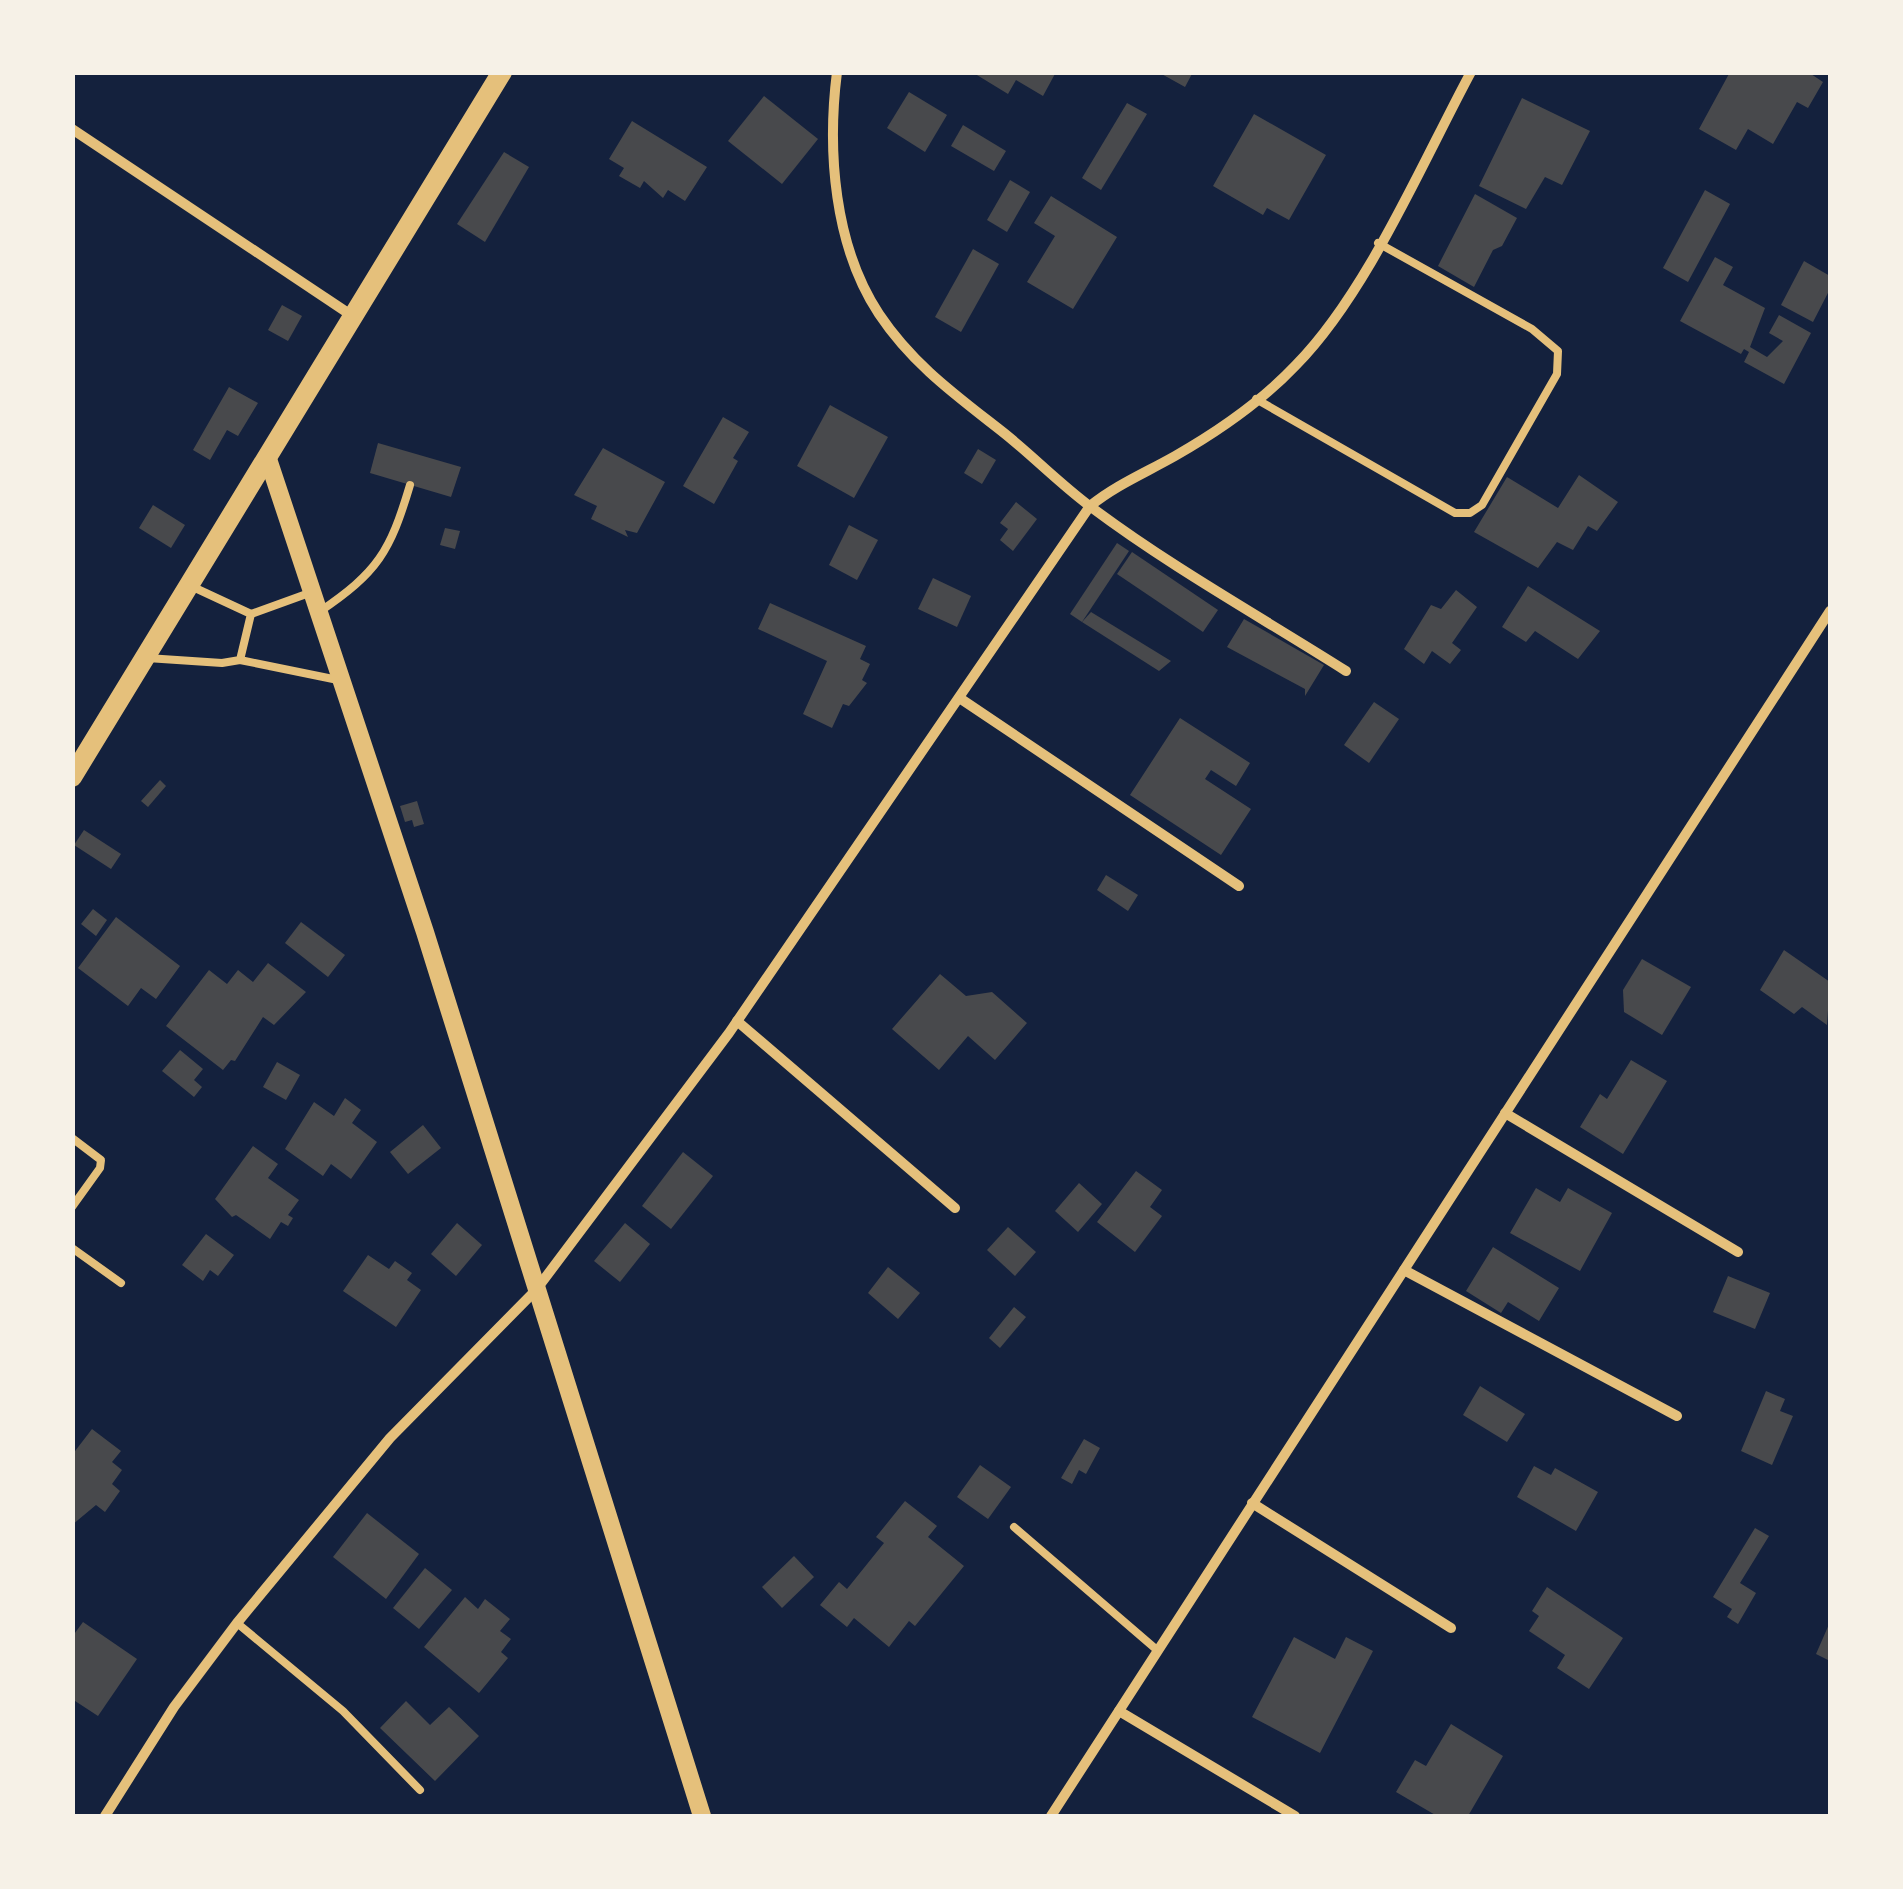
<svg xmlns="http://www.w3.org/2000/svg" width="1903" height="1889" viewBox="0 0 1903 1889" font-family="'Sofia Sans Condensed',sans-serif">
<style>
.building{fill:#48494c}
.lines{fill:none;stroke-linecap:round;stroke-linejoin:round}
.service{stroke:#e5c07b;stroke-width:8}
.minor{stroke:#e5c07b;stroke-width:10}
.tertiary{stroke:#e5c07b;stroke-width:18}
.secondary{stroke:#e5c07b;stroke-width:20}
</style>
<rect width="100%" height="100%" fill="#14213d"/>
<g class="building">
<path d="M972,72H1056L1043,96L1016,80L1008,94Z"/>
<path d="M1158,72H1193L1185,87Z"/>
<path d="M1730,72H1808L1823,82L1808,108L1797,102L1773,144L1748,129L1736,150L1699,129Z"/>
<path d="M909,92L947,115L925,152L887,128Z"/>
<path d="M764,96L818,139L782,184L728,141Z"/>
<path d="M1522,98L1590,131L1562,185L1545,177L1526,209L1479,186Z"/>
<path d="M1127,103L1147,114L1101,190L1082,178Z"/>
<path d="M1254,114L1326,155L1289,220L1267,208L1263,215L1213,186Z"/>
<path d="M632,121L707,167L685,201L668,190L663,198L644,181L640,188L619,176L624,168L609,159Z"/>
<path d="M963,125L1006,151L994,171L951,146Z"/>
<path d="M504,152L529,167L485,242L457,224Z"/>
<path d="M1010,180L1030,192L1007,232L987,220Z"/>
<path d="M1705,190L1730,204L1688,282L1663,268Z"/>
<path d="M1475,194L1517,218L1502,246L1493,250L1474,287L1438,266Z"/>
<path d="M1051,196L1117,237L1073,309L1027,282L1055,236L1034,223Z"/>
<path d="M973,249L999,264L961,332L935,317Z"/>
<path d="M1715,257L1733,267L1723,285L1765,308L1750,347L1767,357L1783,341L1769,333L1779,315L1811,333L1784,384L1744,362L1749,352L1744,349L1741,354L1680,321Z"/>
<path d="M1804,261L1830,276V289L1813,322L1781,305Z"/>
<path d="M282,305L302,316L288,341L268,330Z"/>
<path d="M229,387L258,403L238,436L227,430L210,460L193,450Z"/>
<path d="M830,405L888,437L854,498L797,466Z"/>
<path d="M723,417L749,432L733,458L738,461L714,504L683,486Z"/>
<path d="M378,443L461,467L451,497L370,473Z"/>
<path d="M603,448L665,482L637,533L625,530L628,537L591,519L597,506L574,495Z"/>
<path d="M978,449L996,460L982,484L964,473Z"/>
<path d="M1579,475L1618,502L1597,531L1588,526L1573,550L1557,542L1538,568L1474,532L1507,477L1558,508Z"/>
<path d="M1016,502L1037,519L1013,551L1000,540L1008,529L1000,523Z"/>
<path d="M153,505L185,525L171,548L139,528Z"/>
<path d="M849,525L878,540L857,580L829,565Z"/>
<path d="M445,528L460,531L455,549L440,545Z"/>
<path d="M1117,543L1129,551L1082,622L1070,614Z"/>
<path d="M1132,552L1218,610L1203,632L1117,574Z"/>
<path d="M933,578L971,596L957,627L918,609Z"/>
<path d="M1528,586L1600,631L1578,659L1535,631L1526,642L1502,627Z"/>
<path d="M1456,590L1477,607L1452,643L1461,650L1450,664L1432,651L1424,664L1404,649L1431,605L1441,609Z"/>
<path d="M770,603L866,646L860,659L870,664L862,680L867,683L849,706L843,704L832,728L803,714L827,661L758,629Z"/>
<path d="M1091,612L1171,661L1159,671L1082,622Z"/>
<path d="M1244,619L1324,665L1305,696V689L1227,647Z"/>
<path d="M1374,702L1399,719L1369,763L1344,745Z"/>
<path d="M1180,718L1250,763L1236,786L1211,770L1205,779L1251,809L1221,855L1130,795Z"/>
<path d="M160,780L166,786L148,807L141,801Z"/>
<path d="M417,801L424,824L414,827L412,820L405,822L400,806Z"/>
<path d="M84,830L121,854L111,869L74,845Z"/>
<path d="M1106,875L1138,895L1128,911L1097,890Z"/>
<path d="M93,909L107,920L96,936L81,924Z"/>
<path d="M116,917L180,966L156,999L141,988L128,1006L78,968Z"/>
<path d="M301,922L345,955L328,977L285,943Z"/>
<path d="M1784,950L1830,982L1827,1025L1802,1007L1794,1014L1760,990Z"/>
<path d="M1642,959L1691,987L1662,1035L1624,1012L1623,990Z"/>
<path d="M268,963L306,992L274,1025L263,1017L235,1061L231,1060L223,1070L166,1026L209,970L227,984L238,970L253,982Z"/>
<path d="M940,974L966,996L992,992L1027,1023L995,1060L968,1036L939,1070L892,1029Z"/>
<path d="M180,1050L203,1069L194,1080L202,1087L194,1097L162,1071Z"/>
<path d="M1631,1060L1667,1081L1623,1154L1580,1127L1600,1094L1607,1099Z"/>
<path d="M277,1062L300,1075L286,1100L263,1087Z"/>
<path d="M345,1098L361,1110L352,1123L377,1142L351,1179L331,1164L323,1176L285,1149L314,1102L334,1116Z"/>
<path d="M423,1125L441,1148L408,1174L390,1152Z"/>
<path d="M253,1146L278,1164L268,1178L299,1200L288,1215L293,1218L288,1226L281,1222L270,1239L236,1215L232,1217L215,1199Z"/>
<path d="M683,1152L713,1176L671,1229L642,1206Z"/>
<path d="M1136,1171L1162,1190L1150,1207L1162,1216L1135,1252L1097,1222Z"/>
<path d="M1079,1183L1102,1204L1078,1232L1055,1211Z"/>
<path d="M1536,1188L1560,1202L1568,1188L1612,1213L1580,1271L1510,1233Z"/>
<path d="M457,1223L482,1245L456,1276L431,1254Z"/>
<path d="M625,1223L650,1244L620,1282L594,1261Z"/>
<path d="M1008,1227L1036,1252L1015,1276L987,1250Z"/>
<path d="M206,1234L234,1255L218,1276L210,1270L203,1281L182,1265Z"/>
<path d="M1493,1247L1559,1288L1539,1321L1508,1302L1501,1313L1466,1291Z"/>
<path d="M368,1255L389,1269L395,1261L412,1273L407,1280L421,1290L396,1327L343,1291Z"/>
<path d="M888,1267L920,1293L898,1319L868,1293Z"/>
<path d="M1728,1276L1770,1293L1755,1329L1713,1312Z"/>
<path d="M1014,1307L1026,1317L1000,1348L989,1338Z"/>
<path d="M1480,1386L1525,1414L1507,1442L1463,1415Z"/>
<path d="M1766,1391L1785,1399L1780,1411L1793,1416L1772,1465L1741,1451Z"/>
<path d="M92,1429L121,1451L112,1462L122,1470L112,1484L120,1491L105,1512L96,1505L72,1525V1455Z"/>
<path d="M1084,1439L1100,1448L1086,1474L1079,1470L1072,1484L1061,1478Z"/>
<path d="M980,1465L1011,1487L988,1519L957,1497Z"/>
<path d="M1534,1466L1551,1475L1555,1468L1598,1492L1576,1531L1517,1497Z"/>
<path d="M905,1501L937,1526L928,1537L964,1566L915,1626L909,1621L889,1647L854,1618L847,1627L820,1605L839,1582L847,1589L884,1543L876,1537Z"/>
<path d="M367,1513L419,1554L386,1599L333,1557Z"/>
<path d="M1755,1528L1769,1536L1740,1583L1756,1593L1738,1624L1727,1617L1732,1609L1713,1597Z"/>
<path d="M794,1556L814,1577L782,1608L762,1587Z"/>
<path d="M425,1568L452,1590L419,1629L393,1608Z"/>
<path d="M1547,1587L1623,1638L1589,1689L1557,1668L1565,1655L1529,1631L1539,1616L1532,1611Z"/>
<path d="M465,1597L478,1609L485,1599L510,1619L500,1631L511,1639L501,1652L508,1658L479,1693L424,1647Z"/>
<path d="M83,1622L137,1659L98,1716L72,1699V1637Z"/>
<path d="M1830,1622V1661L1816,1654Z"/>
<path d="M1294,1637L1335,1659L1346,1637L1373,1651L1320,1753L1252,1717Z"/>
<path d="M406,1701L430,1725L449,1707L479,1736L435,1781L380,1728Z"/>
<path d="M1451,1724L1503,1756L1468,1816H1437L1396,1792L1415,1760L1426,1766Z"/>
</g>
<g class="lines">
<g class="service">
<path d="M1256,399L1455,513H1470L1482,505L1557,374L1558,351L1532,329L1378,243"/>
<path d="M319,612C378,572 390,552 410,485"/>
<path d="M251,614L312,592"/>
<path d="M147,658L222,663L240,660L251,614L193,587"/>
<path d="M240,660L338,680"/>
<path d="M72,1138L101,1160L100,1168L72,1207"/>
<path d="M72,1248L121,1283"/>
<path d="M1014,1527L1157,1650"/>
<path d="M237,1623L343,1711L420,1790"/>
</g>
<g class="minor">
<path d="M837,72C827,151 834,246 879,314C913,365 957,396 1004,433C1034,457 1060,484 1091,507C1171,567 1261,617 1346,671"/>
<path d="M72,129L354,317"/>
<path d="M961,699L1239,886"/>
<path d="M737,1021L955,1208"/>
<path d="M1505,1113L1738,1252"/>
<path d="M1404,1270L1677,1416"/>
<path d="M1252,1503L1451,1628"/>
<path d="M1119,1711L1295,1816"/>
<path d="M105,1816L174,1707L237,1623L390,1438L536,1290L729,1033L1090,506C1116,485 1145,473 1175,456C1217,432 1262,401 1296,365C1367,293 1422,163 1471,72"/>
<path d="M1051,1816L1830,611"/>
</g>
<path class="tertiary" d="M269,462L425,932L702,1816"/>
<path class="secondary" d="M72,777L502,72"/>
</g>
<rect width="1903" height="1889" fill="none" stroke="#f6f1e7" stroke-width="150"/>
</svg>
